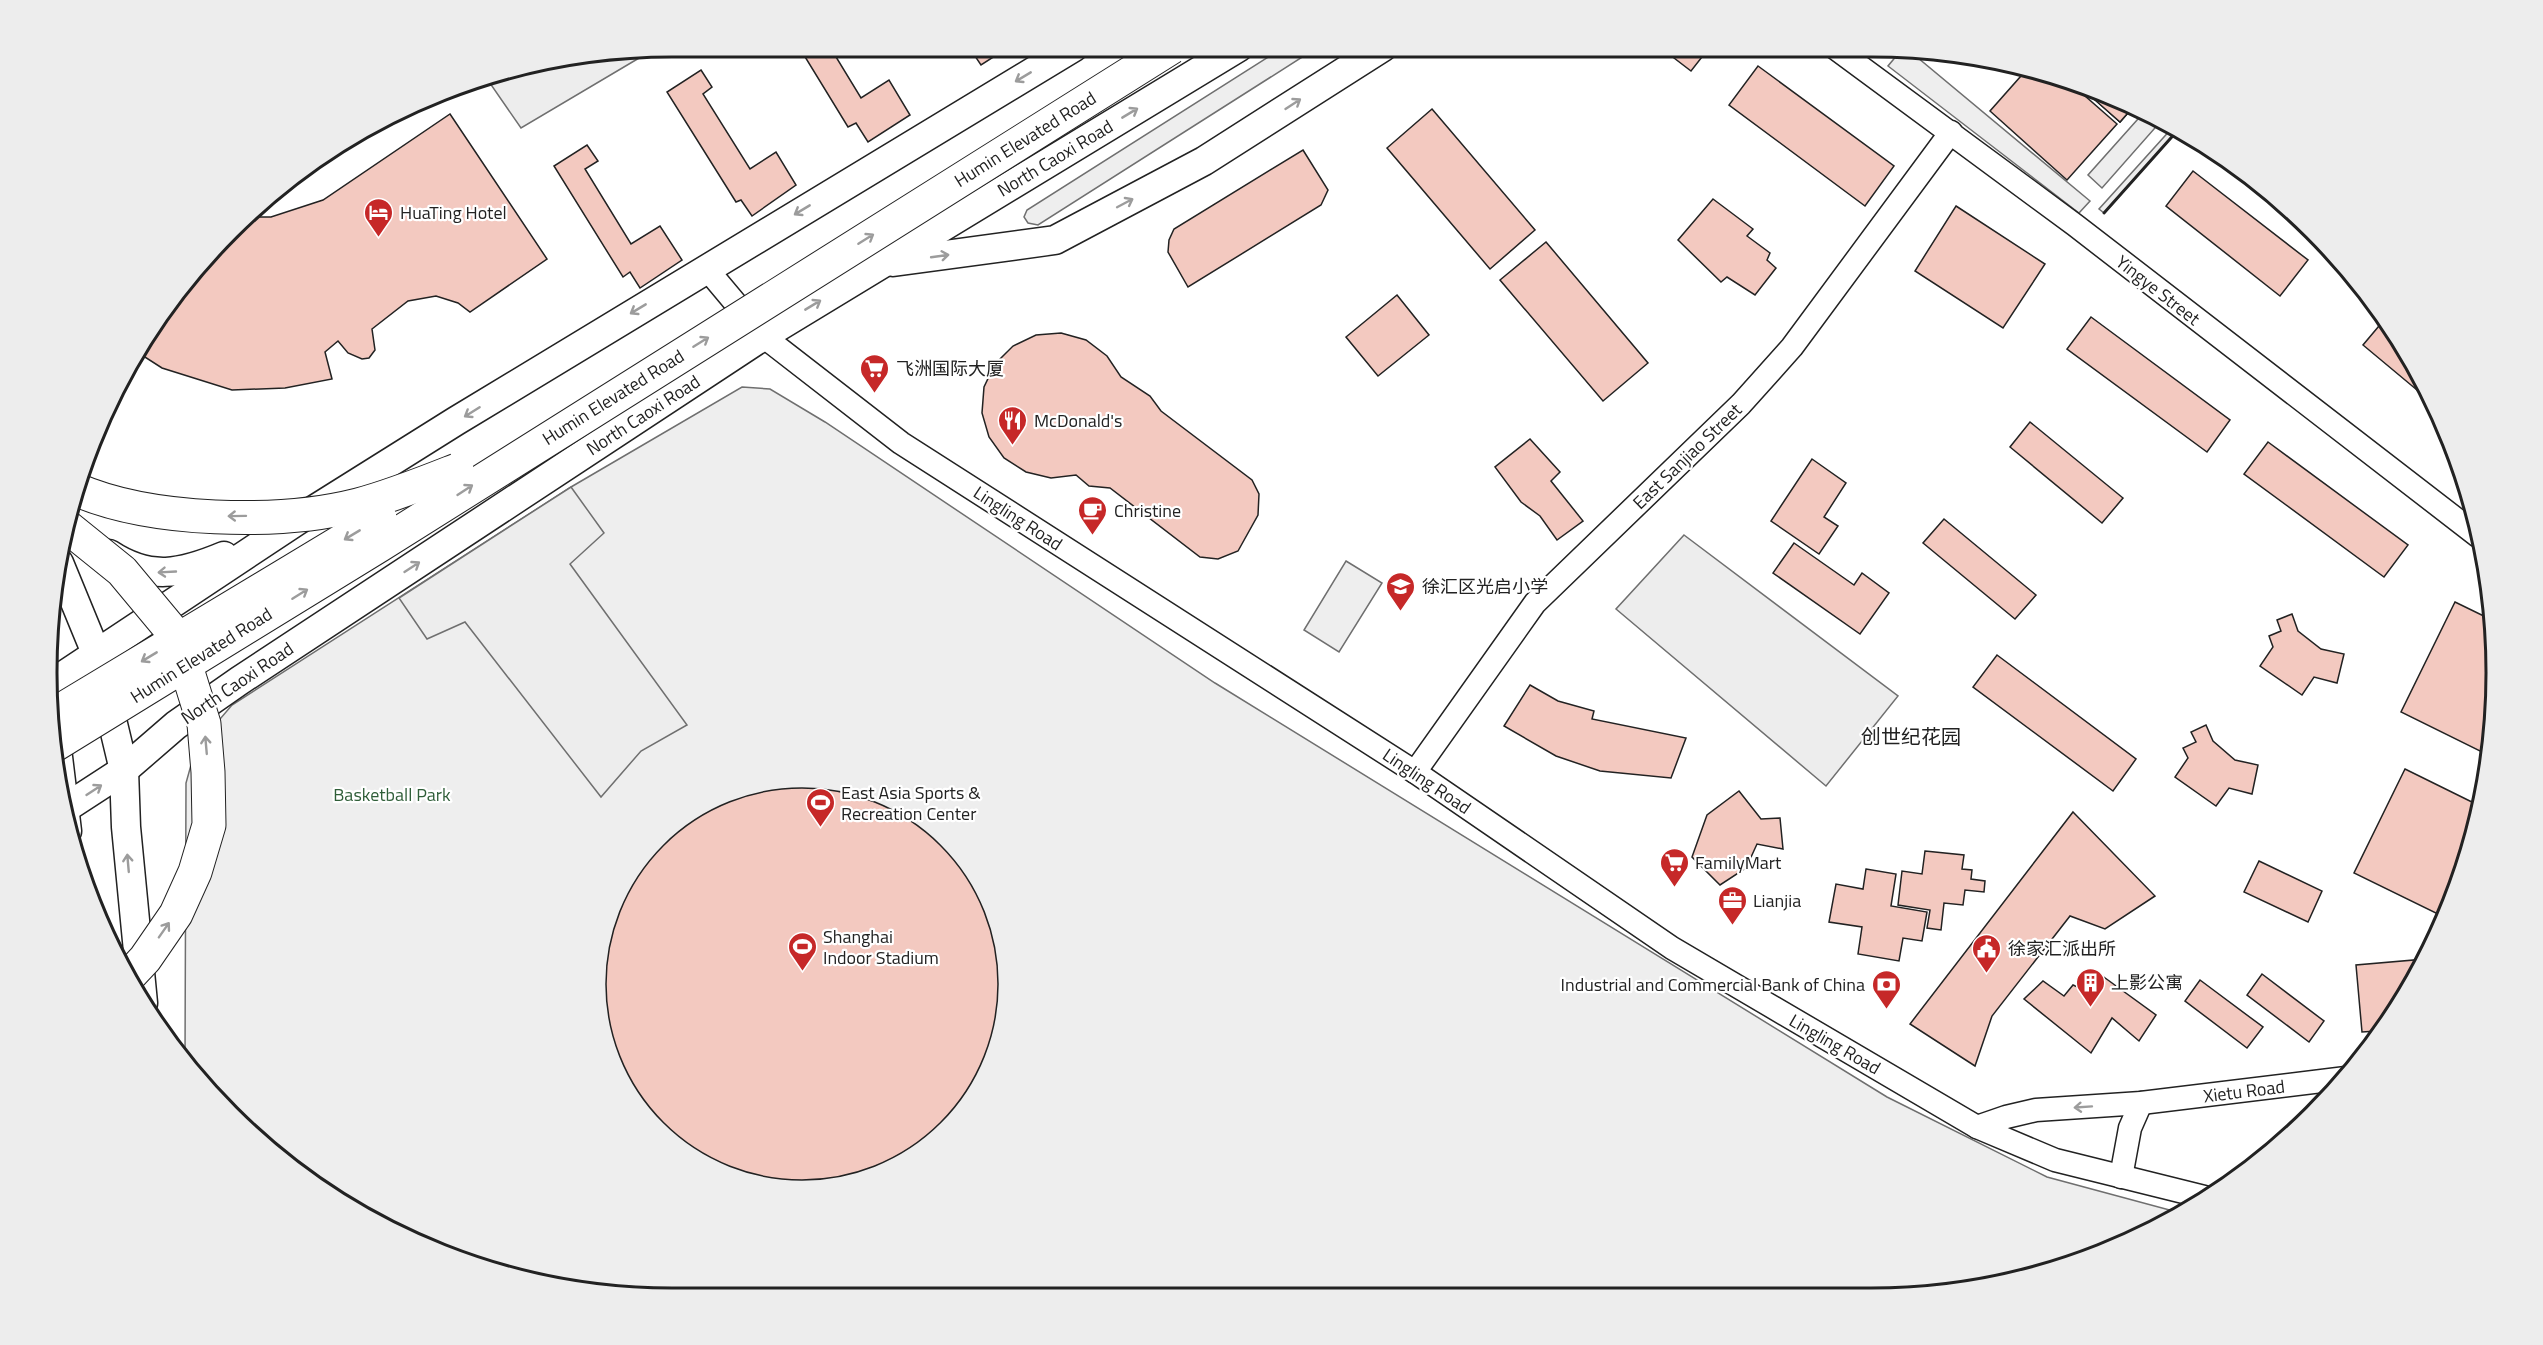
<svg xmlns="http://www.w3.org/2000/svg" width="2543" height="1345" viewBox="0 0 2543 1345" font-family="'Titillium Web','Noto Sans SC',sans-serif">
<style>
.green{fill:#eee;stroke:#6f6f6f;stroke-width:1.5}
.parking{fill:#ededed;stroke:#6f6f6f;stroke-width:1.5}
.building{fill:#f3c9c0;stroke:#222;stroke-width:1.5}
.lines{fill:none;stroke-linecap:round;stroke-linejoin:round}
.minor-casing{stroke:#222;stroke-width:25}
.major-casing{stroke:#222;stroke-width:31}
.minor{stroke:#fff;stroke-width:22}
.major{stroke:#fff;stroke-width:28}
.highway-bridge-casing{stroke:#222;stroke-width:35;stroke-linecap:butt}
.highway-bridge{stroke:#fff;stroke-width:33}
.wall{stroke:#222;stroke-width:3}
.oneway{stroke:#9c9c9c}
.labels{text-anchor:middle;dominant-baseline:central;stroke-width:4.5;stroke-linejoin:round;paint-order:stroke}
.street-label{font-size:18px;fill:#222;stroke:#fff}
.poi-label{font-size:18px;fill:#222;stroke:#fff;text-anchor:start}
.park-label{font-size:18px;fill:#2f5e38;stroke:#fff}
.neighbourhood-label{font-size:20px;fill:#222;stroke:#fff}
.rim{fill:none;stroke:#222;stroke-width:3}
</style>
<rect width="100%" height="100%" fill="#fff"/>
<g class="green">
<path d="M1284,47H1318L1038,225L1028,223L1024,217L1027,210Z"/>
<path d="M1903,48H1906L2090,201L2079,213L1888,66Z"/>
<path d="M2173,127L2178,130L2104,213L2099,209Z"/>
<path d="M742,387L770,389L825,422L1215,683L1887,1097L2047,1177L2177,1212L2110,1251L1953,1293L632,1297L511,1277L395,1234L292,1169L230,1115L185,1061L186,783L196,747L232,705L571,487Z"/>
<path d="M1346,561L1382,583L1339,652L1304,630Z"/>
</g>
<g class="parking">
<path d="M656,48L521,128L485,76L551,58Z"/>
<path d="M2146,110L2162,120L2102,188L2088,175Z"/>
<path d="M571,487L604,533L570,564L687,725L641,751L601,797L465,622L427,639L399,598Z"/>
<path d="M1684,535L1898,696L1826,786L1616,609Z"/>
</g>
<g class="building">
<path d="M799,47H830L861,98L889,80L910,115L868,142L856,123L848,127Z"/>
<path d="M958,47H1009L981,65L971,50L964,56Z"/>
<path d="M1661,48H1709L1691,71Z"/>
<path d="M1758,66L1894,166L1865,206L1729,105Z"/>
<path d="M2029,67L2069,82L2117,124L2067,180L1990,111Z"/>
<path d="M701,70L712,87L703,94L750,169L776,152L796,185L752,216L741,200L736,202L667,92Z"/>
<path d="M2080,86L2134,106L2120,122Z"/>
<path d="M2080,86L2134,106L2120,122Z"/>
<path d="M2090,90L2134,106L2120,122L2087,93Z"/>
<path d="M1432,109L1535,230L1490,269L1387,148Z"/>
<path d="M450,114L547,259L470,312L458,303L436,296L408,301L372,329L375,350L369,358L362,359L348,353L338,341L325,352L332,379L285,388L232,390L162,368L137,352L152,325L202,259L247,217H271L323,200Z"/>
<path d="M587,145L598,161L585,169L631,244L660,226L682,260L640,288L630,272L623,277L554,166Z"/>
<path d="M1303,150L1328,190L1321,205L1188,287L1168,252L1169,240L1174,229Z"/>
<path d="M2193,171L2308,260L2280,296L2166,206Z"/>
<path d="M1713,199L1753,229L1747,236L1770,253L1767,260L1776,268L1755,295L1727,277L1721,282L1678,240Z"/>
<path d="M1956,206L2045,264L2003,328L1915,271Z"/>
<path d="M1546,242L1648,363L1603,401L1500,280Z"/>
<path d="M1397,295L1429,335L1378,376L1346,337Z"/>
<path d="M2091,317L2230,420L2207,452L2067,349Z"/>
<path d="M2384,320L2413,360L2429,400L2363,345Z"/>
<path d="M1061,333L1086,340L1107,356L1121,377L1150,396L1161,411L1252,480L1259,494L1258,515L1238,551L1218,559L1200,557L1110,488L1089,486L1076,475L1051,478L1026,472L1004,458L989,437L982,413L984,387L995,364L1013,346L1036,335Z"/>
<path d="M2030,422L2123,498L2102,523L2010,447Z"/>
<path d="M1530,439L1560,472L1551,481L1583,521L1557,540L1540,516L1521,502L1495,467Z"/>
<path d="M2268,442L2408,545L2384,577L2244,474Z"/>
<path d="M1812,459L1846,483L1824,517L1838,526L1819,554L1771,521Z"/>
<path d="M1944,519L2036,595L2015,619L1923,543Z"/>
<path d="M1794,543L1854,585L1862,573L1889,593L1860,634L1773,573Z"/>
<path d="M2455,602L2492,620L2495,714L2488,755L2401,712Z"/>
<path d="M2292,614L2298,631L2321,649L2344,654L2337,683L2314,677L2302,695L2260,666L2273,647L2269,636L2281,631L2277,620Z"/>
<path d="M1997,655L2136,759L2113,791L1973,687Z"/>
<path d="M1530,685L1558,701L1594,711L1592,719L1686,738L1671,778L1600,771L1556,756L1504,726Z"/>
<path d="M2206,725L2213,741L2235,760L2258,765L2252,794L2229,788L2216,806L2175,777L2188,758L2183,748L2196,742L2191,732Z"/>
<path d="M2405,769L2480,806L2475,835L2444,917L2354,873Z"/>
<circle cx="802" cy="984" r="196"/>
<path d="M1739,791L1761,819L1780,818L1783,849L1757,844L1746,868L1720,885L1692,857L1707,815Z"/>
<path d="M2073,812L2155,896L2105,929L2070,916L1992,1016L1975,1066L1910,1024Z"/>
<path d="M1925,851L1964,855L1962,869L1972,870L1971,879L1985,881L1984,892L1965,890L1963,905L1944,903L1941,930L1927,928L1930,910L1898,905L1902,871L1922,874Z"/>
<path d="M2259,861L2322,891L2308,922L2244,892Z"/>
<path d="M1866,869L1896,874L1891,906L1927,912L1922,941L1903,938L1899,961L1858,954L1862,927L1829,922L1836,884L1863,889Z"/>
<path d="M2426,959L2377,1031L2362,1032L2356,965Z"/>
<path d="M2262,974L2324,1021L2309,1042L2247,995Z"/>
<path d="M2101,975L2156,1015L2139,1041L2112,1018L2091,1053L2024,999L2043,981L2064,996L2073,985L2089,992Z"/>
<path d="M2200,980L2263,1027L2247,1048L2185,1001Z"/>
</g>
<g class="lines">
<defs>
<g id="minor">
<path d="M1835,48L2075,225L2478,536"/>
<path d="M706,268L763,336L901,443L1415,772L1672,948L1977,1127L2055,1160L2204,1197"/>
<path d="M1415,772L1535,603L1741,404L1792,347L1951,132"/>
<path d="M1977,1127L2006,1117L2036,1110L2141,1103L2346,1078"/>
<path d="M2121,1177L2130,1128L2141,1103"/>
</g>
<g id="major">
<path d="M893,262L1055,240L1204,161L1383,47"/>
<path d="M109,554C150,581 181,574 224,556"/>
<path d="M59,563L96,653L124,770L126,827L143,1003"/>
<path d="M48,686L298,520L456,421L1074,47"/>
<path d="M54,724L67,831"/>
<path d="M64,809L124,770L176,725L239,681L763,336L1239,47"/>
</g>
</defs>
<use href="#minor" class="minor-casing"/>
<use href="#major" class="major-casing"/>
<use href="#minor" class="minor"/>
<use href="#major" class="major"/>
<defs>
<g id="highway-bridge">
<path d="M75,489C150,522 279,525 358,505C392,496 424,483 457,470"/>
<path d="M65,525L122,571L177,637L204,724L208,772L209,825L195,872L176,914L145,959L129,976"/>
<path d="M48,718L380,518"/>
<path d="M53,746L380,545L1172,47"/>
</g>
</defs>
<use href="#highway-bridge" class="highway-bridge-casing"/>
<use href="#highway-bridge" class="highway-bridge"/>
<path class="wall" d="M2104,213L2178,130"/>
</g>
<defs><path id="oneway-shaft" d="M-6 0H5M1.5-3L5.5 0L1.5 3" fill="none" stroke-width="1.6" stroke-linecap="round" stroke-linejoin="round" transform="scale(1.5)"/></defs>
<g class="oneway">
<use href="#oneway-shaft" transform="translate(1023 77) rotate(149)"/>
<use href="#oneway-shaft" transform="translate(1293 104) rotate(-33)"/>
<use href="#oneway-shaft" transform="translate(1130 113) rotate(-31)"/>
<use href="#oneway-shaft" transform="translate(1125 203) rotate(-28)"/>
<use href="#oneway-shaft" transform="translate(802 210) rotate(149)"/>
<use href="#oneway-shaft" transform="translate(866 239) rotate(-32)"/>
<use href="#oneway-shaft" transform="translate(940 256) rotate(-8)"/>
<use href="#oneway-shaft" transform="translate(813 305) rotate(-31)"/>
<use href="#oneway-shaft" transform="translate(638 309) rotate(149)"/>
<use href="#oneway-shaft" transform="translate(701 342) rotate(-32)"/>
<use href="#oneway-shaft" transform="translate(472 412) rotate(148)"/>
<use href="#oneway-shaft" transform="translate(465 490) rotate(-33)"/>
<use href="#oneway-shaft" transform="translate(237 516) rotate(179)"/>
<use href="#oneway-shaft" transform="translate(352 535) rotate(149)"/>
<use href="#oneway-shaft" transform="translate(412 567) rotate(-33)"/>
<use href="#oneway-shaft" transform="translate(167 572) rotate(177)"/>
<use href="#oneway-shaft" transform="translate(300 594) rotate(-32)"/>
<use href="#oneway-shaft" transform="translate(149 657) rotate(149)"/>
<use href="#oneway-shaft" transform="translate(206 745) rotate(-95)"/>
<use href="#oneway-shaft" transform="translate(94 790) rotate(-33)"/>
<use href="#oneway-shaft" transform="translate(128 863) rotate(-95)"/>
<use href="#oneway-shaft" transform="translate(164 930) rotate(-55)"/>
<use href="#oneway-shaft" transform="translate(2083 1107) rotate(176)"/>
</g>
<defs>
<symbol id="hotel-pin" viewBox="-11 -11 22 30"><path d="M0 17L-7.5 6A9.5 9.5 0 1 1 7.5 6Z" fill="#c62828" stroke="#fff"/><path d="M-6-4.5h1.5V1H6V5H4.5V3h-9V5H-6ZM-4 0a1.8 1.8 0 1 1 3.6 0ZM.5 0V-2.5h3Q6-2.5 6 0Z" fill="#fff"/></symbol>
<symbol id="supermarket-pin" viewBox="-11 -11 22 30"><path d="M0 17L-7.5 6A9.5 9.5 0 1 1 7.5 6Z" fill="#c62828" stroke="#fff"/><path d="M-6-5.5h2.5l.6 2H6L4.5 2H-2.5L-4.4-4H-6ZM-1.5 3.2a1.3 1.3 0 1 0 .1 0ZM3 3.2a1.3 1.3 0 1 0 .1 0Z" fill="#fff"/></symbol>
<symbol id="restaurant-pin" viewBox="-11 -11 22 30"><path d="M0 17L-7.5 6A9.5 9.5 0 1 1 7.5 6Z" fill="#c62828" stroke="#fff"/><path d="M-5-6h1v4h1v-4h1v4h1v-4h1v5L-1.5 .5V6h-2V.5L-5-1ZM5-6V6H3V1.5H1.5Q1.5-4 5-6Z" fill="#fff"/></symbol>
<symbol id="cafe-pin" viewBox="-11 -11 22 30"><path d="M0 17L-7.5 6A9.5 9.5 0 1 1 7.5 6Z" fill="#c62828" stroke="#fff"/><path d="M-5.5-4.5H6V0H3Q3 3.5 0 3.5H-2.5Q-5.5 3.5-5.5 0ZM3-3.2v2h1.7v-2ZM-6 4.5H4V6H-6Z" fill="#fff"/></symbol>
<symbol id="school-pin" viewBox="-11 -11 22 30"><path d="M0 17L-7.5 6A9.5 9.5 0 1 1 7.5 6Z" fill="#c62828" stroke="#fff"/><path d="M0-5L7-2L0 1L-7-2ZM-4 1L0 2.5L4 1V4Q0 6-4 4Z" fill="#fff"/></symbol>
<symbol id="stadium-pin" viewBox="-11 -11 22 30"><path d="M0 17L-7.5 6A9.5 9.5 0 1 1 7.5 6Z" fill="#c62828" stroke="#fff"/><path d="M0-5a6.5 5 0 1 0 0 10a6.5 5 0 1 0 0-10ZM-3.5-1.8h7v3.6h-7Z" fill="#fff"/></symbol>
<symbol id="office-pin" viewBox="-11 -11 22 30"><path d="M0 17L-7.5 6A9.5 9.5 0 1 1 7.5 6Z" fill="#c62828" stroke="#fff"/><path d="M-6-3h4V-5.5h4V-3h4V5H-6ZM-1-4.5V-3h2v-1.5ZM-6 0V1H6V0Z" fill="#fff"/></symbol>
<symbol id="civic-pin" viewBox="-11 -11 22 30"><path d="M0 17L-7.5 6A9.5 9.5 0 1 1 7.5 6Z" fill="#c62828" stroke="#fff"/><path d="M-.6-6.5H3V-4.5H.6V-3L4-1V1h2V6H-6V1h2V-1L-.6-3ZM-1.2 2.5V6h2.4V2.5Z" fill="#fff"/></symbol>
<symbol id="building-pin" viewBox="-11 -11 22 30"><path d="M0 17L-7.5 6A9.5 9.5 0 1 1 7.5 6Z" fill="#c62828" stroke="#fff"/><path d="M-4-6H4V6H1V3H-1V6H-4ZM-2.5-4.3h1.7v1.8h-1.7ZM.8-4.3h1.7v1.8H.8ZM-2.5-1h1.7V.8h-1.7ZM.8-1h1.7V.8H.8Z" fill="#fff"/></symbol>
<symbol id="bank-pin" viewBox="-11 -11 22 30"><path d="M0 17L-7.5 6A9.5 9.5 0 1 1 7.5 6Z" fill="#c62828" stroke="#fff"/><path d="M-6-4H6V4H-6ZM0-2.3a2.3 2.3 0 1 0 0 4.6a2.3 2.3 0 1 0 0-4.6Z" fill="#fff"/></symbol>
</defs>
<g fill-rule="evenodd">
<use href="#hotel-pin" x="362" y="196" width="33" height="45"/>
<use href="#supermarket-pin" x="858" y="352" width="33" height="45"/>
<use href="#restaurant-pin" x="996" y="404" width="33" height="45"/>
<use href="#cafe-pin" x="1076" y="494" width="33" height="45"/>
<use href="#school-pin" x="1384" y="570" width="33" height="45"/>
<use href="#stadium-pin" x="804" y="786" width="33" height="45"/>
<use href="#supermarket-pin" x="1658" y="846" width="33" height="45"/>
<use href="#office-pin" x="1716" y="884" width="33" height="45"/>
<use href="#stadium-pin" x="786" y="930" width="33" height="45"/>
<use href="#civic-pin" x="1970" y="932" width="33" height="45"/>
<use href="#building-pin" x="2074" y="966" width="33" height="45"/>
<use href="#bank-pin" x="1870" y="968" width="33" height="45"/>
</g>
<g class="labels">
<g class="street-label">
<text transform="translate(1025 139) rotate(-32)">Humin Elevated Road</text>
<text transform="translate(1055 158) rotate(-31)">North Caoxi Road</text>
<text transform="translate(2158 290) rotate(38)">Yingye Street</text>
<text transform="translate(613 397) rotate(-32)">Humin Elevated Road</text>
<text transform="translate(643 415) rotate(-33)">North Caoxi Road</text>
<text transform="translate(1687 456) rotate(-44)">East Sanjiao Street</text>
<text transform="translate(1018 518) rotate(33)">Lingling Road</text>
<text transform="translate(201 655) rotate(-32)">Humin Elevated Road</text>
<text transform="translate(237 683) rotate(-34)">North Caoxi Road</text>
<text transform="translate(1427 781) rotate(34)">Lingling Road</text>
<text transform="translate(1835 1044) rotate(30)">Lingling Road</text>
<text transform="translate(2244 1091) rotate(-7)">Xietu Road</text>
</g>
<g class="poi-label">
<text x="400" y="212">HuaTing Hotel</text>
<text x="896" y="368">飞洲国际大厦</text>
<text x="1034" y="420">McDonald's</text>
<text x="1114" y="510">Christine</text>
<text x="1422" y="586">徐汇区光启小学</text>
<text x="841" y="792">East Asia Sports &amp;<tspan x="841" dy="21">Recreation Center</tspan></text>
<text x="1695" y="862">FamilyMart</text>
<text x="1753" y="900">Lianjia</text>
<text x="823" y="936">Shanghai<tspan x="823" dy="21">Indoor Stadium</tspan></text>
<text x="2008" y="948">徐家汇派出所</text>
<text x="2111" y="982">上影公寓</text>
<text x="1865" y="984" text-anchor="end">Industrial and Commercial Bank of China</text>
</g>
<g class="park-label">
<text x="392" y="794">Basketball Park</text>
</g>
<g class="neighbourhood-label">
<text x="1911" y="736">创世纪花园</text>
</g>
</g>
<path d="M0 0H2543V1345H0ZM672 57H1871A615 615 0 0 1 2486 672V673A615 615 0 0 1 1871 1288H672A615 615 0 0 1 57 673V672A615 615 0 0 1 672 57Z" fill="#ededed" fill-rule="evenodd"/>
<path class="rim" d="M672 57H1871A615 615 0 0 1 2486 672V673A615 615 0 0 1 1871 1288H672A615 615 0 0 1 57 673V672A615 615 0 0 1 672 57Z"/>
</svg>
